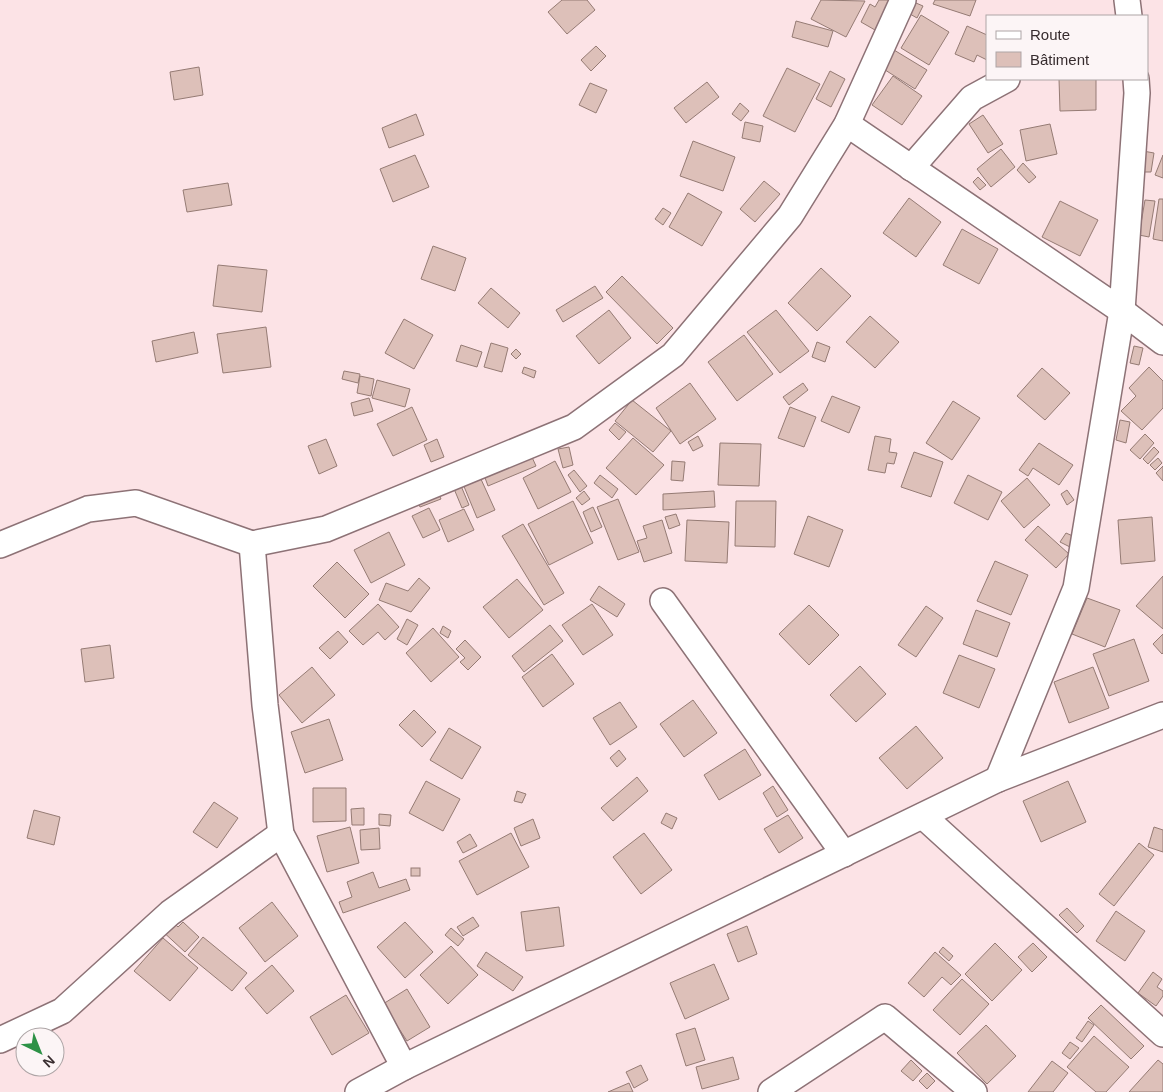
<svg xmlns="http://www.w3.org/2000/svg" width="1163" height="1092" viewBox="0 0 1163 1092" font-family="Arial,sans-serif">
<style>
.building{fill:#ddc0b9;stroke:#957b74}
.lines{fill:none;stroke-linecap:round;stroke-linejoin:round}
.minor-casing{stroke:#8d7276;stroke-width:28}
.minor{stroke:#fff;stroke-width:25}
</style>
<rect width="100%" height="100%" fill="#fce3e6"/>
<g class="building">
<path d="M562,0H587L595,10L567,34L548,12Z"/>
<path d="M821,0L865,1L846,37L811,19Z"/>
<path d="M879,0H890L875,30L861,22L870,4L875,7Z"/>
<path d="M935,0H976L970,16L933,4Z"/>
<path d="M916,3L923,6L917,18L910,14Z"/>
<path d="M921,15L949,32L929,65L901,48Z"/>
<path d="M796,21L833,31L828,47L792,37Z"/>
<path d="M967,26L987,35V60L977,55L974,62L955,54Z"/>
<path d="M596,46L606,56L591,71L581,60Z"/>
<path d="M894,50L927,70L915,89L882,68Z"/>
<path d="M199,67L203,95L174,100L170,72Z"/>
<path d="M787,68L820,84L795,132L763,116Z"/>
<path d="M830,71L845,79L831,107L816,99Z"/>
<path d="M893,76L922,96L902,125L872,105Z"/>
<path d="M1059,79H1096V110L1060,111Z"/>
<path d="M707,82L719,97L686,123L674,108Z"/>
<path d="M590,83L607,90L596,113L579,105Z"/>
<path d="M740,103L749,111L741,121L732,114Z"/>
<path d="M416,114L424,135L389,148L382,128Z"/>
<path d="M983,115L1003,144L988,153L969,124Z"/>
<path d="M745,122L763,126L760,142L742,138Z"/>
<path d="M1050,124L1057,154L1026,161L1020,130Z"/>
<path d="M693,141L735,157L723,191L680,176Z"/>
<path d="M1001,149L1015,167L991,187L977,169Z"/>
<path d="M1143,151L1154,153L1151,172H1141Z"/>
<path d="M415,155L429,187L393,202L380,169Z"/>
<path d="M1163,155V178L1155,175Z"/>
<path d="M1023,163L1036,177L1029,183L1017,170Z"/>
<path d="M978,177L986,185L980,190L973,182Z"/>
<path d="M764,181L780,194L755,222L740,209Z"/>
<path d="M228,183L232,205L187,212L183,190Z"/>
<path d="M688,193L722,212L702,246L669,227Z"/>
<path d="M909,198L941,222L916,257L883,233Z"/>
<path d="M1159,199H1163V241L1153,239Z"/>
<path d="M1145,200L1155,201L1149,237L1139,235Z"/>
<path d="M1060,201L1098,220L1080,256L1042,237Z"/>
<path d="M663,208L671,213L663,225L655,219Z"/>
<path d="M962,229L998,249L979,284L943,265Z"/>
<path d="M433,246L466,258L455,291L421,279Z"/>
<path d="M218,265L267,270L262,312L213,306Z"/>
<path d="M821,268L851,296L817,331L788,303Z"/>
<path d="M622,276L673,328L657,344L606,292Z"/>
<path d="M595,286L603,298L563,322L556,310Z"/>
<path d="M491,288L520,313L508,328L478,303Z"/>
<path d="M609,310L631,338L599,364L576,336Z"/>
<path d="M776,310L809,351L780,373L747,332Z"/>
<path d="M870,316L899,342L875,368L846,342Z"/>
<path d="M404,319L433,335L414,369L385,353Z"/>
<path d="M266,327L271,367L223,373L217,334Z"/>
<path d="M194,332L198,353L156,362L152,341Z"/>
<path d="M744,335L773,374L737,401L708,362Z"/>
<path d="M817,342L830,347L825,362L812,357Z"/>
<path d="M491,343L508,348L502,372L484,367Z"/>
<path d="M461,345L482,352L477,367L456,361Z"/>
<path d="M1134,346L1143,348L1139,365L1130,363Z"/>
<path d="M516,349L521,354L516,359L511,354Z"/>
<path d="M524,367L536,371L534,378L522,373Z"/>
<path d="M1149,367L1163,381V408L1142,430L1121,411L1136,396L1129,388Z"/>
<path d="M1042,368L1070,393L1045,420L1017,396Z"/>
<path d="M344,371L360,374L358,383L342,379Z"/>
<path d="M360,376L374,379L371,396L357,393Z"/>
<path d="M377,380L410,389L405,407L372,398Z"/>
<path d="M690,383L716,419L680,444L656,408Z"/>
<path d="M803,383L808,390L789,405L783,397Z"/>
<path d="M832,396L860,407L849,433L821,421Z"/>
<path d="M369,398L373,411L354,416L351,403Z"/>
<path d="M632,400L671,431L653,452L615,421Z"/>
<path d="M953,401L980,418L952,460L926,443Z"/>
<path d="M412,407L427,440L393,456L377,424Z"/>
<path d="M790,407L816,417L804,447L778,438Z"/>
<path d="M1120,420L1130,422L1126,443L1116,440Z"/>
<path d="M615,423L626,432L619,440L609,430Z"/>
<path d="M1145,434L1154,443L1140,459L1130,450Z"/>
<path d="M698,436L703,446L693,451L688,442Z"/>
<path d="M875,436L891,439L889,452L897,453L894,464L887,463L885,473L868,470Z"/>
<path d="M633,438L664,465L636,495L606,468Z"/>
<path d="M326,439L337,466L319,474L308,446Z"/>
<path d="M437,439L444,457L431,462L424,445Z"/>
<path d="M720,443L761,444L759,486L718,485Z"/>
<path d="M1039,443L1073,465L1059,485L1033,468L1028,476L1019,470Z"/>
<path d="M569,447L573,465L563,468L558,449Z"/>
<path d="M1154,447L1159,452L1148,464L1143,459Z"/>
<path d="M914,452L943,462L931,497L901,487Z"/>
<path d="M531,455L536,466L488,486L484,475Z"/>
<path d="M1158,458L1162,463L1155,470L1150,465Z"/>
<path d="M555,461L571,492L538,509L523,478Z"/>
<path d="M672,461L685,462L683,481L671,480Z"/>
<path d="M1163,466V481L1156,473Z"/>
<path d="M574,470L587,486L580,492L568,475Z"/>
<path d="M600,475L618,489L612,498L594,483Z"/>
<path d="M968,475L1002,492L988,520L954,503Z"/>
<path d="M480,477L495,510L477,518L463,484Z"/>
<path d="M1027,478L1050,505L1024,528L1001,501Z"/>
<path d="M459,481L469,505L462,508L452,484Z"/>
<path d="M436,488L441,499L420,507L415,495Z"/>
<path d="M1067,490L1074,500L1067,505L1061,494Z"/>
<path d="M584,491L590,499L582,505L576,498Z"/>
<path d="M714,491L715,507L663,510V494Z"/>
<path d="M618,499L639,552L618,560L597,507Z"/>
<path d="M573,501L593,543L549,565L528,524Z"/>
<path d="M736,501H776L775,547L735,546Z"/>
<path d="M593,507L602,527L591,532L583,512Z"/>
<path d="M429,508L440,530L423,538L412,516Z"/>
<path d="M464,509L474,530L448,542L439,520Z"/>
<path d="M676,514L680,525L669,529L665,517Z"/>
<path d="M808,516L843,530L829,567L794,554Z"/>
<path d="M1152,517L1155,561L1121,564L1118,520Z"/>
<path d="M662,520L672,553L644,562L637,541L647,538L643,526Z"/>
<path d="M687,520L729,522L727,563L685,561Z"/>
<path d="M523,524L564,593L544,605L502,536Z"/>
<path d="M1038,526L1069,554L1056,568L1025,540Z"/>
<path d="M389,532L405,565L371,583L354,550Z"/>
<path d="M1066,533L1075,537L1070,547L1060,542Z"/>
<path d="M995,561L1028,575L1011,615L977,601Z"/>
<path d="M337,562L369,594L345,618L313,586Z"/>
<path d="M1163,576V629L1136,606Z"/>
<path d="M419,578L430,588L411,612L379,600L386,583L408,591Z"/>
<path d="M517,579L543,610L509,638L483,607Z"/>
<path d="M599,586L625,604L617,617L590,600Z"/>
<path d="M1087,598L1120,610L1105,647L1072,634Z"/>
<path d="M378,604L399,627L385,640L378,632L363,645L349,631Z"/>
<path d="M592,604L613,635L583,655L562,625Z"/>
<path d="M809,605L839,635L809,665L779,634Z"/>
<path d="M926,606L943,618L916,657L898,645Z"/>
<path d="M976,610L1010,623L997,657L963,644Z"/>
<path d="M407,619L418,625L407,645L397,639Z"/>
<path d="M550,625L563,641L524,672L512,656Z"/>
<path d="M443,626L451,631L448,638L440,633Z"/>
<path d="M433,628L459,657L431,682L406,653Z"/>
<path d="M338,631L348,642L330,659L319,648Z"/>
<path d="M1163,634V653L1162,654L1153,644Z"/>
<path d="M1134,639L1149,681L1109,696L1093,654Z"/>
<path d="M465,640L481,657L468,670L460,662L465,658L456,649Z"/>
<path d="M110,645L114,678L85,682L81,649Z"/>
<path d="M552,654L574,684L543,707L522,677Z"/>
<path d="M959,655L995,669L979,708L943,693Z"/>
<path d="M860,666L886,694L856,722L830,695Z"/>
<path d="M312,667L335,695L302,723L279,695Z"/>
<path d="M1093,667L1109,708L1069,723L1054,682Z"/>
<path d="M693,700L717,733L684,757L660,724Z"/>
<path d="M620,702L637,727L610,745L593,718Z"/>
<path d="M414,710L436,732L422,747L399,725Z"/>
<path d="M329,719L343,760L305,773L291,732Z"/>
<path d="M916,726L943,758L907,789L879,758Z"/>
<path d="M449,728L481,747L462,779L430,760Z"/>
<path d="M745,749L761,775L719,800L704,775Z"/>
<path d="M619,750L626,759L617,767L610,758Z"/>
<path d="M637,777L648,791L613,821L601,808Z"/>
<path d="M426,781L460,799L443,831L409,813Z"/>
<path d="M1068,781L1086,822L1041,842L1023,801Z"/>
<path d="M773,786L788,810L777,817L763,793Z"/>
<path d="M313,788H346V821L313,822Z"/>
<path d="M517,791L526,794L522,803L514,801Z"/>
<path d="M214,802L238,818L217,848L193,832Z"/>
<path d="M364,808V825H352L351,809Z"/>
<path d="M34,810L60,817L54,845L27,838Z"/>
<path d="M666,813L677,818L672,829L661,823Z"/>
<path d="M379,814L391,815L390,826L379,825Z"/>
<path d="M788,815L803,838L779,853L764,829Z"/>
<path d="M533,819L540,838L521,846L514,828Z"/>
<path d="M350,827L359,863L327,872L317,836Z"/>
<path d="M1154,827L1163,830V852L1148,847Z"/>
<path d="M379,828L380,849L361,850L360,830Z"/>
<path d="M511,833L529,867L477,895L459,861Z"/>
<path d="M644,833L672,870L641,894L613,857Z"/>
<path d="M470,834L477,846L463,853L457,842Z"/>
<path d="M1139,843L1154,855L1114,906L1099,894Z"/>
<rect x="411" y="868" width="9" height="8"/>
<path d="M373,872L379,888L406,879L410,890L343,913L339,902L352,897L347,882Z"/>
<path d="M272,902L298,936L265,962L239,928Z"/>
<path d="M559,907L564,946L526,951L521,912Z"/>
<path d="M1067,908L1084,926L1077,933L1059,915Z"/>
<path d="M1116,911L1145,931L1125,961L1096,941Z"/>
<path d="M473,917L479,926L463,936L457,927Z"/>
<path d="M169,918L178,927L183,922L199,937L185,952L160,929Z"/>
<path d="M405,922L433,952L405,978L377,947Z"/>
<path d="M747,926L757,954L738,962L727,934Z"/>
<path d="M451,928L464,939L458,946L445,935Z"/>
<path d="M203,937L247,973L232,991L188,955Z"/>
<path d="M163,938L198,968L170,1001L134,971Z"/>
<path d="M995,943L1022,970L992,1001L965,974Z"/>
<path d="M1033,943L1047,957L1032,972L1018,957Z"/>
<path d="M451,946L478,975L448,1004L420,975Z"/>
<path d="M943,947L953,956L949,961L939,952Z"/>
<path d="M486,952L523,977L513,991L477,966Z"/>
<path d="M935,952L961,975L951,985L942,977L924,997L908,983Z"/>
<path d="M714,964L729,999L685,1019L670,983Z"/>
<path d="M272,965L294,991L267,1014L245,988Z"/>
<path d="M1153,972L1162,979L1157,987L1163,991V996L1156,1006L1138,993Z"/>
<path d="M962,979L989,1004L960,1035L933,1010Z"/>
<path d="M407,989L430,1027L407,1041L383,1004Z"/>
<path d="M346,995L369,1033L332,1055L310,1017Z"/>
<path d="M1101,1005L1144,1046L1131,1059L1088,1018Z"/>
<path d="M1088,1021L1094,1025L1082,1042L1076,1038Z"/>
<path d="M986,1025L1016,1056L987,1084L957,1053Z"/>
<path d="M695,1028L705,1060L686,1066L676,1034Z"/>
<path d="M1094,1036L1129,1067L1106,1092H1096L1067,1067Z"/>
<path d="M1070,1042L1079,1048L1070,1059L1062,1053Z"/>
<path d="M733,1057L739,1079L702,1089L696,1067Z"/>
<path d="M911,1060L922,1071L913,1081L901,1071Z"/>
<path d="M1158,1060L1163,1064V1092H1129Z"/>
<path d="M1052,1061L1068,1073L1053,1092H1028Z"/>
<path d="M641,1065L648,1080L634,1088L626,1072Z"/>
<path d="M927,1073L935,1081L927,1089L919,1081Z"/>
<path d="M629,1083L633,1092H608Z"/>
</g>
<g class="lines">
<defs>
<g id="minor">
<path d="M1127,0L1129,16"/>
<path d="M847,124L1122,311L1163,342"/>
<path d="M911,168L972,98L1007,79"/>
<path d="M252,544L265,705L281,834L404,1067"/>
<path d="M0,545L88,509L136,503L252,544L326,529L574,427L673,355L790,216L847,124L903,0"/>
<path d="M663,601L844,854"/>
<path d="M998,779L1076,588L1122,311L1137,93L1136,79"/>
<path d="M923,816L1163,1034"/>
<path d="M0,1040L62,1011L170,913L281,834"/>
<path d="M358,1092L404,1067L998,779L1163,715"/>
<path d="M771,1092L885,1017L974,1092"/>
</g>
</defs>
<use href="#minor" class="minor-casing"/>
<use href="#minor" class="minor"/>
</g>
<rect x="986" y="15" width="162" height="65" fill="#fcf5f6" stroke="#ada5a6"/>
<rect x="996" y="31" width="25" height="8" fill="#ffffff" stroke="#ada5a6"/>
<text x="1030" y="40" font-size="15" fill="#372c2e">Route</text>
<rect x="996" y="52" width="25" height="15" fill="#ddc0b9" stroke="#ada5a6"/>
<text x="1030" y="65" font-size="15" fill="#372c2e">Bâtiment</text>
<g transform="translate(40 1052) rotate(137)"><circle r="24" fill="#fcf5f6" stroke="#ada5a6"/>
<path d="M0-4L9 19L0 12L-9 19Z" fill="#2d9146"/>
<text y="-8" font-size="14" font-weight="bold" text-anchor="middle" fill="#372c2e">N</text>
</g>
</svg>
